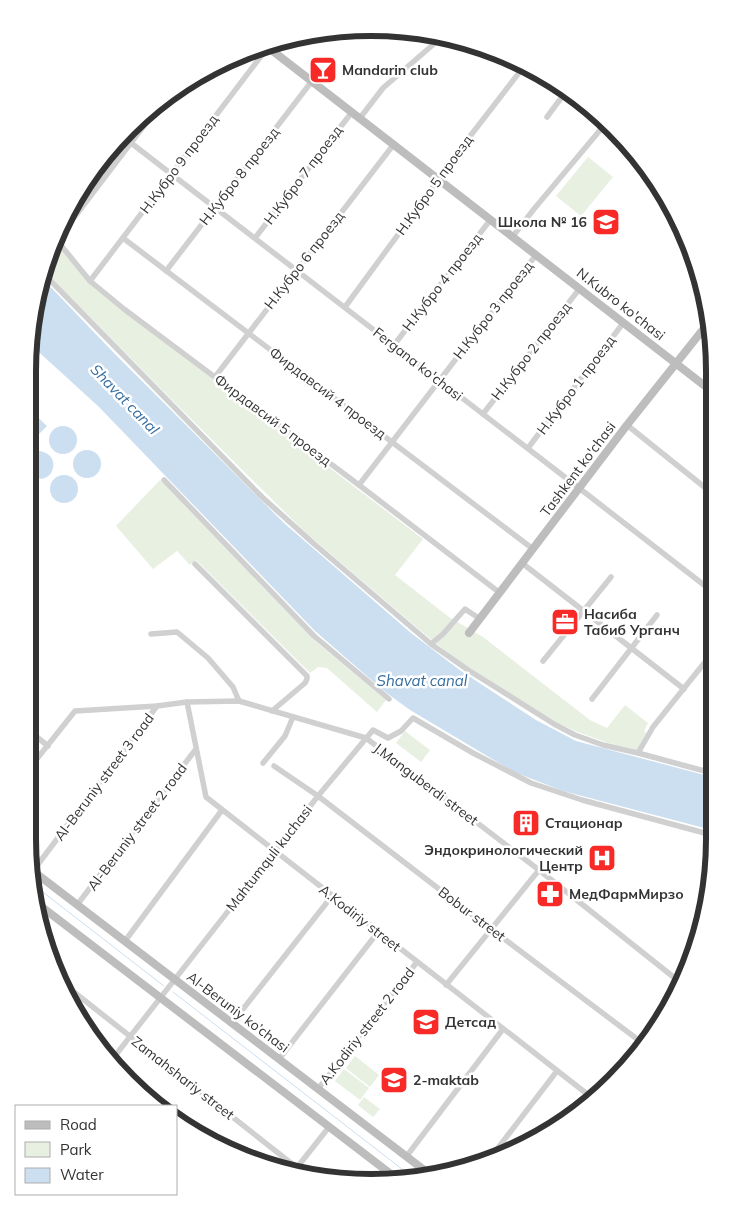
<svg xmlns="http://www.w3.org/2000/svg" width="742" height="1210" viewBox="0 0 742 1210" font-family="Mulish,sans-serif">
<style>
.green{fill:#e8f0e1}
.water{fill:#ccdff1}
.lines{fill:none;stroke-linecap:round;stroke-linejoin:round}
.stream{stroke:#ccdff1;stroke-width:1}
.street{stroke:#d0d0d0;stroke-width:5.5}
.secondary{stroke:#bdbdbd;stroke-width:8}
.labels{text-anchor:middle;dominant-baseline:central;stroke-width:5;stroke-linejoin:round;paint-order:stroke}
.poi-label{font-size:14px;font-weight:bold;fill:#333;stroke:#fff;text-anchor:start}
.street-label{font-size:14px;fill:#333;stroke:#fff}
.water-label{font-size:15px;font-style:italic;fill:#366ea0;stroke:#fff}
.rim{fill:none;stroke:#333;stroke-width:6}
</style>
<rect width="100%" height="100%" fill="#fff"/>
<g class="green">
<path d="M588,157L613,177L581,216L556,196Z"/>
<path d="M54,240L116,305L423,539L395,575L449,617L483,637L590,720L607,728L625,705L648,723L644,731L646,733L637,750L608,743L575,731L552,720L468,668L428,637L306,533L175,403L45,271Z"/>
<path d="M160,480L315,641L386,700L377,712L327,668L318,667L310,673L196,560L190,565L177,551L153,569L116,526Z"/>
<path d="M405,731L430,750L421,762L396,743Z"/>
<path d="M355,1056L379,1075L370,1087L346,1068Z"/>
<path d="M344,1069L369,1088L360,1100L335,1081Z"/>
<path d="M364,1097L380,1109L373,1117L358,1105Z"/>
</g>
<g class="water">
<path d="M43,279L112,351L284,523L411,633L461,671L536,720L576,741L712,777V830L563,791L514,772L410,710L384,691L315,631L99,407L30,344V326Z"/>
<path d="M30,410L47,426L36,437L30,431Z"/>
<circle cx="63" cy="440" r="14"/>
<circle cx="87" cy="464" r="14"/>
<path d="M38,451C66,453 51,492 30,474V455Z"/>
<circle cx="64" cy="489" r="14"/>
</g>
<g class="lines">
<g class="stream">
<path d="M35,886L164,986"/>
<path d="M173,992L411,1176"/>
</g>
<g class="street">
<path d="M547,117L567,90"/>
<path d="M360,118L383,88L443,36"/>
<path d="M122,136L579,488L713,592"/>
<path d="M513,236L534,209L606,123"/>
<path d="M55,238L90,281L124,309L359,485L500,593"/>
<path d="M123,238L533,549"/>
<path d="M255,238L352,112"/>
<path d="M57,240L165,98"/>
<path d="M166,271L312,81"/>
<path d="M44,274L262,497L313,543L431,644L443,634L465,609L480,619"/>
<path d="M90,281L268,47"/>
<path d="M345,307L471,135L525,65"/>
<path d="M394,345L491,219"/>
<path d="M215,377L394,144"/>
<path d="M483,414L580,288"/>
<path d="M627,425L713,494"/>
<path d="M528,448L624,322"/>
<path d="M164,480L314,636L389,699"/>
<path d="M359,485L536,255"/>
<path d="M522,563L684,689"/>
<path d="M195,564L307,676V679L305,683L272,711"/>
<path d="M151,634L177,632L208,658L233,687L239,701"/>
<path d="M431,644L468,670L554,724L575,735L603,745L638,753L712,773"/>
<path d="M543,661L611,577"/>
<path d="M592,699L657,615"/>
<path d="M187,702L206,797L591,1097"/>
<path d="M28,730L48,746"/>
<path d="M638,753L653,727L713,652"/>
<path d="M263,763L285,736L293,717"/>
<path d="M274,766L318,796L491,929L645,1045"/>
<path d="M28,770L75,711L157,706L187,702L239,701L366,738L539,870L681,983"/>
<path d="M33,871L157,706"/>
<path d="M77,905L196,749"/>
<path d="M125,941L222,810"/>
<path d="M65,985L301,1171"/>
<path d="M446,985L539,870"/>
<path d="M232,1023L332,896"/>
<path d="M279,1059L378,932"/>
<path d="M111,1061L318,796L373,730L388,738L401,731L413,718L473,753L531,783L582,800L712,835"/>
<path d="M318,1089L417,962"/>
<path d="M406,1157L503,1029"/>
<path d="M488,1161L557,1071"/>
<path d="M295,1170L329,1127"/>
</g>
<g class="secondary">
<path d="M265,45L714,393"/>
<path d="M469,633L627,425L709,322"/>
<path d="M33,871L428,1173"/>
<path d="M38,904L396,1178"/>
</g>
</g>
<defs>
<symbol id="bar-square" viewBox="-11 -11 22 22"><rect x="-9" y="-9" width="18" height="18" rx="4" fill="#f72a28" stroke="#fff"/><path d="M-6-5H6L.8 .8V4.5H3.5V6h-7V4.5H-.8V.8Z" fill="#fff"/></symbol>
<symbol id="school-square" viewBox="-11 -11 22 22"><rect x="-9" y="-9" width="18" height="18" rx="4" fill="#f72a28" stroke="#fff"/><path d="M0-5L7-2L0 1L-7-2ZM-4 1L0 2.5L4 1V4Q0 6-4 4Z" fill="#fff"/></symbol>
<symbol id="office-square" viewBox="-11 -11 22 22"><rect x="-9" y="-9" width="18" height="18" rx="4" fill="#f72a28" stroke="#fff"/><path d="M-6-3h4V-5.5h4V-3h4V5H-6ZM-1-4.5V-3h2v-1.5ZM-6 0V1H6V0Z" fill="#fff"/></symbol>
<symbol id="building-square" viewBox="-11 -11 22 22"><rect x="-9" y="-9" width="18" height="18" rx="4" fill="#f72a28" stroke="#fff"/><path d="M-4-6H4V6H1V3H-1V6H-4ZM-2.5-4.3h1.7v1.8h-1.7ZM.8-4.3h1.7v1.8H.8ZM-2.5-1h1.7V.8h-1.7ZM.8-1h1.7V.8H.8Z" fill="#fff"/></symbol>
<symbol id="hospital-square" viewBox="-11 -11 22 22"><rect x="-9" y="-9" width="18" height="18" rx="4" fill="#f72a28" stroke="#fff"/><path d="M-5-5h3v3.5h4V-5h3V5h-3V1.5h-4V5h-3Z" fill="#fff"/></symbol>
<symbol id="pharmacy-square" viewBox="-11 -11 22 22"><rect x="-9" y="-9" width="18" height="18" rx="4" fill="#f72a28" stroke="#fff"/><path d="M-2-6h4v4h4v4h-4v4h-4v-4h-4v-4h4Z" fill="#fff"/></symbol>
</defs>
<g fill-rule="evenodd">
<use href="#bar-square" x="307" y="54" width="32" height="32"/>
<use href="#school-square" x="590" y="206" width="32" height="32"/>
<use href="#office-square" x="549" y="606" width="32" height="32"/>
<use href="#building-square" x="510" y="807" width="32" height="32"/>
<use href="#hospital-square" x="586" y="842" width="32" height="32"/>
<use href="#pharmacy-square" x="534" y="878" width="32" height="32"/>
<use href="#school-square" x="410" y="1006" width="32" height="32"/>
<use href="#school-square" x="378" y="1064" width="32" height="32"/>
</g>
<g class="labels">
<g class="poi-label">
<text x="342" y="70">Mandarin club</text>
<text x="587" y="222" text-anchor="end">Школа № 16</text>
<text x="584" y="614">Насиба<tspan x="584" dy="16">Табиб Урганч</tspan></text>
<text x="545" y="823">Стационар</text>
<text x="583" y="850" text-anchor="end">Эндокринологический<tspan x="583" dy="16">Центр</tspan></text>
<text x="569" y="894">МедФармМирзо</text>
<text x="445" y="1022">Детсад</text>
<text x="413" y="1080">2-maktab</text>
</g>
<g class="street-label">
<text transform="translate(179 164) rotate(-53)">Н.Кубро 9 проезд</text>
<text transform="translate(303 175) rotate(-53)">Н.Кубро 7 проезд</text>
<text transform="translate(239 176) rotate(-52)">Н.Кубро 8 проезд</text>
<text transform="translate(434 185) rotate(-54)">Н.Кубро 5 проезд</text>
<text transform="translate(304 260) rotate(-52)">Н.Кубро 6 проезд</text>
<text transform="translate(442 282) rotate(-52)">Н.Кубро 4 проезд</text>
<text transform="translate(621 304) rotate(38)">N.Kubro ko'chasi</text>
<text transform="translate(493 310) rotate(-52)">Н.Кубро 3 проезд</text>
<text transform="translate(531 351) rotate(-52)">Н.Кубро 2 проезд</text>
<text transform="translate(418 364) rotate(38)">Fergana ko'chasi</text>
<text transform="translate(576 385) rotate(-53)">Н.Кубро 1 проезд</text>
<text transform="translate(328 393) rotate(37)">Фирдавсий 4 проезд</text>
<text transform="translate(273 420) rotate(37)">Фирдавсий 5 проезд</text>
<text transform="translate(578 469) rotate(-53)">Tashkent ko'chasi</text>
<text transform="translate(104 777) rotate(-53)">Al-Beruniy street 3 road</text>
<text transform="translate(426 784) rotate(37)">J.Manguberdi street</text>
<text transform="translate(137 827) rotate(-53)">Al-Beruniy street 2 road</text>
<text transform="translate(269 858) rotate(-52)">Mahtumquli kuchasi</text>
<text transform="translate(472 914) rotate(37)">Bobur street</text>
<text transform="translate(360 918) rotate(38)">A.Kodiriy street</text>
<text transform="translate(238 1012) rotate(37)">Al-Beruniy ko’chasi</text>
<text transform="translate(367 1026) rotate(-52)">A.Kodiriy street 2 road</text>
<text transform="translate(183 1078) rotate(38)">Zamahshariy street</text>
</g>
<g class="water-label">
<text transform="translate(125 399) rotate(46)">Shavat canal</text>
<text x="422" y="680">Shavat canal</text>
</g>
</g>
<path d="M0 0H742V1210H0ZM371 36H371A335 335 0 0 1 706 371V839A335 335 0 0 1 371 1174H371A335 335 0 0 1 36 839V371A335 335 0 0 1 371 36Z" fill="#fff" fill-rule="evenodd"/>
<path class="rim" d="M371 36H371A335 335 0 0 1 706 371V839A335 335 0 0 1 371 1174H371A335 335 0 0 1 36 839V371A335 335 0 0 1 371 36Z"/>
<rect x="15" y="1105" width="162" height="90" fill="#ffffff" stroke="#adadad"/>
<rect x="25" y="1121" width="25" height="8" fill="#bdbdbd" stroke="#adadad"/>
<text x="60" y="1130" font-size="15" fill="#333333">Road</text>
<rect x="25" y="1142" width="25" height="15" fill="#e8f0e1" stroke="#adadad"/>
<text x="60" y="1155" font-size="15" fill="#333333">Park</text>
<rect x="25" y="1168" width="25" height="15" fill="#ccdff1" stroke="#adadad"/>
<text x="60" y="1180" font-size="15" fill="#333333">Water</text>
</svg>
